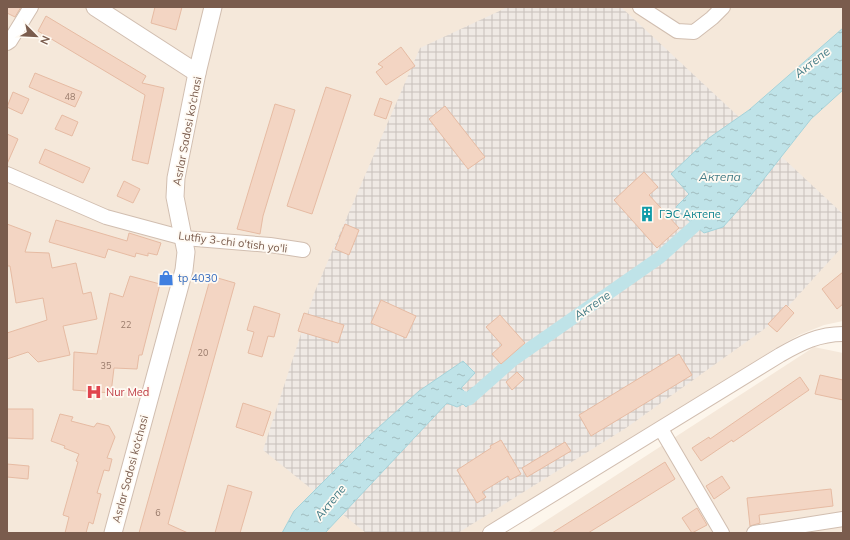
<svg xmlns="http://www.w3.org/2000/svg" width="850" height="540" viewBox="0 0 850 540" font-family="Mulish,sans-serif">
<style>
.residential{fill:#f5e8da}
.industrial{fill:url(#industrial-grid)}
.water{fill:url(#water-ripples);stroke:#a5d3da}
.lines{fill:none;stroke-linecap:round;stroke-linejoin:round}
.canal{stroke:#bfe3e8;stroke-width:13}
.building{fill:#f3d5c3;stroke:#e6bba3}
.minor-casing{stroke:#d1beb0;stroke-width:16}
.tertiary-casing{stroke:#d1beb0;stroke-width:19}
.minor{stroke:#fff;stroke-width:14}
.tertiary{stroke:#fff;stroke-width:17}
.labels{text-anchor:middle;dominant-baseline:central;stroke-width:3.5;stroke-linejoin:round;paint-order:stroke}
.number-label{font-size:9px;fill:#987a6a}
.street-label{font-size:11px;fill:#7a5c4d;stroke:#fffaf3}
.culture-label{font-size:11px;fill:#0d838f;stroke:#fffaf3;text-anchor:start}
.shop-label{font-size:11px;fill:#366cbe;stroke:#fffaf3;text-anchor:start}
.health-label{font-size:11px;fill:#be3a42;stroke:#fffaf3;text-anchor:start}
.water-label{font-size:12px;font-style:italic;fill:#437c86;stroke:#fffaf3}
</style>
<defs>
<pattern id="industrial-grid" width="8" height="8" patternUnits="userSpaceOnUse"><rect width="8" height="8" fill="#efe9e4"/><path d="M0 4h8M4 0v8" fill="none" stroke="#c7c0bb"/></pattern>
<pattern id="water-ripples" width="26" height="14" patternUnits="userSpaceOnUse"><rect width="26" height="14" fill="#bfe3e8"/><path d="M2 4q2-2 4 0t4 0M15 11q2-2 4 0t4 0" fill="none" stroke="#a0bbbe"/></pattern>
</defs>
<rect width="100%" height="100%" fill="#fdf6ec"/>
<g class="residential">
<path d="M7,7H843V321L824,325L799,335L774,349L661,429L488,533H7Z"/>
<path d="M814,347L843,353V533H527Z"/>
</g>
<path class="industrial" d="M508,7H621L843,214V246L774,322L626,428L458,533H366L263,450L315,291L420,48Z"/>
<g class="water">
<path d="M843,28V90L811,119L748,199L723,227L704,233L680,213L676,207L689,194L671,174L709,138L749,110Z"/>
<path d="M463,361L475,373L461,388L466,393L473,387L479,396L466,407L463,404L457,407L447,403L325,533H282L294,511L369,436L419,391Z"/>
</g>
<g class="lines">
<path class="canal" d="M462,397L469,399L513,360L659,258L708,214"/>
</g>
<g class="building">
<path d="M7,7H21L15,17L7,13Z"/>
<path d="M155,7H182L176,30L151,23Z"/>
<path d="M46,16L146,76L142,83L164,88L148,164L132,160L145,95L38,31Z"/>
<path d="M401,47L415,66L386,85L376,72L383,67L378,64Z"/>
<path d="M35,73L82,92L75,107L29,87Z"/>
<path d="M326,87L351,95L312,214L287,206Z"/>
<path d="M13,92L29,99L22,114L7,107Z"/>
<path d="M380,98L392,102L386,119L374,115Z"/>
<path d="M275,104L295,110L263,216L260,234L237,229Z"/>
<path d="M445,106L485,157L468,169L429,119Z"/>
<path d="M62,115L78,122L72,136L55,129Z"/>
<path d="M7,134L18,139L7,164Z"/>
<path d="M45,149L90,168L83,183L39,163Z"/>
<path d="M644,172L658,187L649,195L679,228L657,248L614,200Z"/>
<path d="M124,181L140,189L133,203L117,196Z"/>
<path d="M56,220L127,241L129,233L161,243L157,255L148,253V256L136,253L135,257L108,249L105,258L49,242Z"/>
<path d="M7,224L31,233L25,252L49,253L52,268L76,263L83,294L91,292L97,319L63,326L70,355L38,362L28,352L7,359V333L47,320L43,298L16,303L10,266H7Z"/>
<path d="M345,224L359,230L349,255L335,249Z"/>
<path d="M843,272V304L837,309L822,289Z"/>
<path d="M130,276L160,284L142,355H139L137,369L114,368L111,393L73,390L74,352L97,354L110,293L123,297Z"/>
<path d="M211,276L235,283L168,524L188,533H139Z"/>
<path d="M381,300L416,316L406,338L371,323Z"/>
<path d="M786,305L794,313L777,332L768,324Z"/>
<path d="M254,306L280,314L274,337L268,336L262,357L248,353L254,332L247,330Z"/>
<path d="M304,313L344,325L338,343L298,331Z"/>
<path d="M500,315L525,343L501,364L492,354L502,345L486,327Z"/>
<path d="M679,354L692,375L591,436L579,415Z"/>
<path d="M517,372L524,379L512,390L506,382Z"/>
<path d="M820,375L843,380V400L815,394Z"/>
<path d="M800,377L809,390L733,442L732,440L701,461L692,448L709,437L710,439Z"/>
<path d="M243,403L271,412L263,436L236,427Z"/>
<path d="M7,409H33V439L7,438Z"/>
<path d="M60,414L73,417L71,421L94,427L97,423L109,426L115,437L107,458L112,459L109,471L104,470L97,493L101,494L93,524L89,522L86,533H65L69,517L63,515L78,462L76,461L79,454L64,448L65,446L51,441Z"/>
<path d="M501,440L521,474L510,480L508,476L482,492L486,497L477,503L457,470L491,448L490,446Z"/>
<path d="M565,442L571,451L527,477L522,468Z"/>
<path d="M665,462L675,479L614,517L588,533H552Z"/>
<path d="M7,464L29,466L28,479L7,477Z"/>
<path d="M722,476L730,488L714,499L706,486Z"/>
<path d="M228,485L252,492L240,533H215Z"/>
<path d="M831,489L833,506L759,515L760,523L750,526L747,498Z"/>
<path d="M697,508L707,525L692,533L682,518Z"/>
</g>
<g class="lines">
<defs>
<g id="minor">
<path d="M640,7L677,31L694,32L712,18L723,7"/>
<path d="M7,43L10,41L31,7"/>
<path d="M7,174L106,217L184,238L270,245L303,250"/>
<path d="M661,429L722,533"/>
<path d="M490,533L780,355C801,343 819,334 843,334"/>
<path d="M754,533L843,519"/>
</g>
<g id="tertiary">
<path d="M95,7L197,73"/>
<path d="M113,533L184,270L186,252L175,197L176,178L197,73L213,7"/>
</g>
</defs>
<use href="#minor" class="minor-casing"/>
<use href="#tertiary" class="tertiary-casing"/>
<use href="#minor" class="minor"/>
<use href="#tertiary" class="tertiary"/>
</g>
<defs>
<symbol id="building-bare" viewBox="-9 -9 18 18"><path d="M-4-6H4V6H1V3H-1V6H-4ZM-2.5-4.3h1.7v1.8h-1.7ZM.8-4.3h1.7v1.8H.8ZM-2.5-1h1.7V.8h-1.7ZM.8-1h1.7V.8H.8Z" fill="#0f9aa8" stroke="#fffaf3" stroke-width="2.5" paint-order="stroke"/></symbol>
<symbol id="shop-bare" viewBox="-9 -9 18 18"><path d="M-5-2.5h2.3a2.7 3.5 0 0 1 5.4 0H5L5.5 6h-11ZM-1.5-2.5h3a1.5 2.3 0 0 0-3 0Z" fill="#3f7fe0" stroke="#fffaf3" stroke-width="2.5" paint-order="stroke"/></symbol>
<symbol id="hospital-bare" viewBox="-9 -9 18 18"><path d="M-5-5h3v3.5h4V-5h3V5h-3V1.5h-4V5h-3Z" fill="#e0444e" stroke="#fffaf3" stroke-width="2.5" paint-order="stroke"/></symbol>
</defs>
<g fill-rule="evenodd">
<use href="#building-bare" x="636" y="203" width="22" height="22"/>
<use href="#shop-bare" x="155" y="267" width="22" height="22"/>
<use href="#hospital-bare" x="83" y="381" width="22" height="22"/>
</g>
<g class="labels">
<g class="number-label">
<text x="70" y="96">48</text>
<text x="126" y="324">22</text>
<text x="203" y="352">20</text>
<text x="106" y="365">35</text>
<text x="158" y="512">6</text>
</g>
<g class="street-label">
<text transform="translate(187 131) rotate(-79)">Asrlar Sadosi ko‘chasi</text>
<text transform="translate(233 242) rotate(7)">Lutfiy 3-chi o'tish yo'li</text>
<text transform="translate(130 469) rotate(-75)">Asrlar Sadosi ko‘chasi</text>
</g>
<g class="culture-label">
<text x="659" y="214">ГЭС Актепe</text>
</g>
<g class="shop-label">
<text x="178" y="278">tp 4030</text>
</g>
<g class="health-label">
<text x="106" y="392">Nur Med</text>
</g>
<g class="water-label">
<text transform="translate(812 62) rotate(-38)">Актепе</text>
<text x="720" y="176">Актепа</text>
<text transform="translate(592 305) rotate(-35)">Актепе</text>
<text transform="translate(330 502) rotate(-51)">Актепе</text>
</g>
</g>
<rect width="850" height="540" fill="none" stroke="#7a5c4d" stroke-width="16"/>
<g transform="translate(36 36) rotate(114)" stroke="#fffaf3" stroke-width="3" paint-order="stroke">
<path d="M0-3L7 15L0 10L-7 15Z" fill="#7a5c4d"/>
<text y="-6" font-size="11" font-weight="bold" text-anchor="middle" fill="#7a5c4d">N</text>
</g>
</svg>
